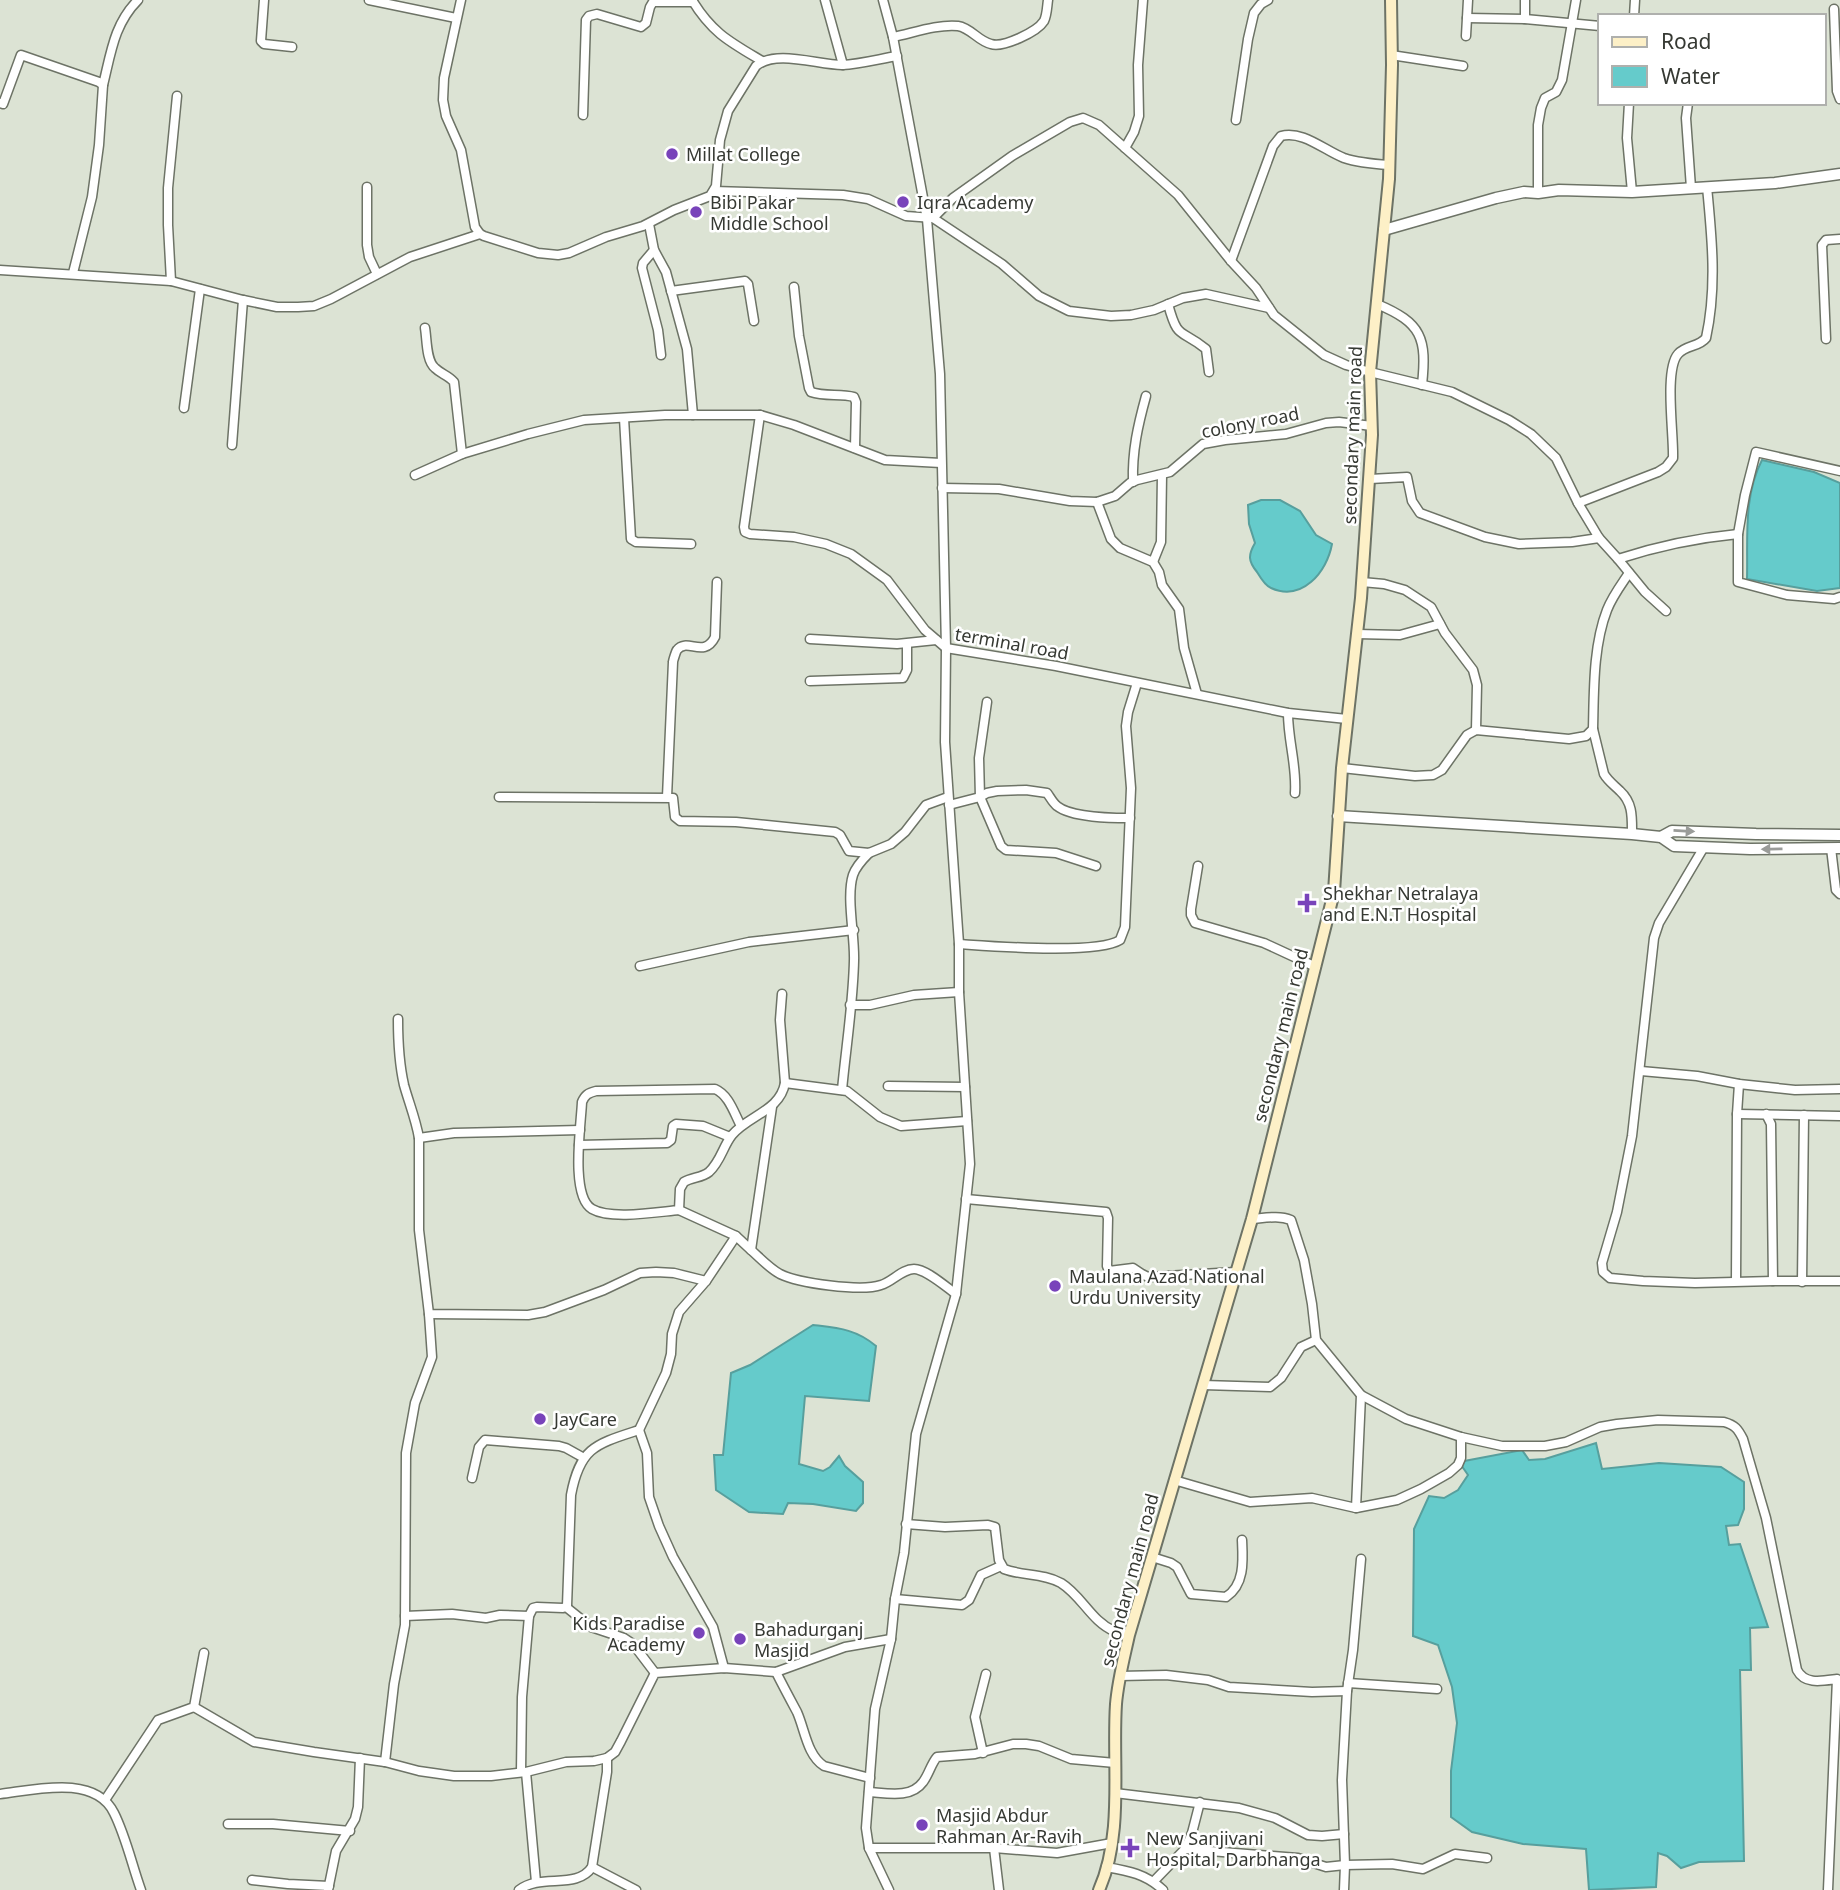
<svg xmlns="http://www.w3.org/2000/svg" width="1840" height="1890" viewBox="0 0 1840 1890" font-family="'Noto Sans',sans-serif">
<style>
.water{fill:#65cbcb;stroke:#579f9d;stroke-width:2}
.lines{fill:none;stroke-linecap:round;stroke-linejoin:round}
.minor-casing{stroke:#6d7366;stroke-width:11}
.tertiary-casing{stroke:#6d7366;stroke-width:13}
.secondary-casing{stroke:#6d7366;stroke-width:14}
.minor{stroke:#fff;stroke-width:8}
.tertiary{stroke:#fff;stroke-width:10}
.secondary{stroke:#fdf0c7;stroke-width:10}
.oneway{fill:#9a9c99}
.poi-dot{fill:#7843ba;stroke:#fff;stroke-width:2.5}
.labels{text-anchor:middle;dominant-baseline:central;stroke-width:5;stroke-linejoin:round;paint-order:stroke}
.poi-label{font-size:18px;fill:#363933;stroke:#fff;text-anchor:start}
.street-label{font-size:18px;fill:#363933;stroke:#fff}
</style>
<rect width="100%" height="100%" fill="#dce3d4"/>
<g class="water">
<path d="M1762,460L1814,472L1840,483V588L1817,591L1747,579C1748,540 1743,496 1762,460Z"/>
<path d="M1261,500H1280L1300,511L1316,535L1332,544C1327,572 1302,602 1271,588C1265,586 1260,577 1257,572C1248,561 1248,555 1255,543L1249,524L1248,505Z"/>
<path d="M813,1325C838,1328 856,1329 876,1346L869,1401L805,1396L799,1464L823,1471L830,1467L839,1456L845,1466L863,1482V1503L856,1511L813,1504L788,1503L783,1514L749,1512L716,1490L714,1455H723L731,1373L750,1365Z"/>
<path d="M1596,1443L1602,1469L1659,1463L1721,1467L1744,1482V1509L1738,1525L1726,1526L1729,1545L1740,1544L1768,1627L1750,1628L1751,1670H1740L1744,1861L1699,1862L1681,1868L1667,1856L1658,1853L1656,1887L1589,1890L1586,1849L1523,1844L1472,1832L1451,1817V1771L1457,1723L1452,1687L1438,1645L1413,1636L1414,1529L1429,1496L1444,1498L1458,1490L1468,1475L1459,1462L1522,1450L1529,1460L1545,1459Z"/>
</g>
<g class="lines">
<defs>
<g id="minor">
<path d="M264,0L261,41L264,44L292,47"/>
<path d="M369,0L456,18"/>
<path d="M461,0L444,78L443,100L446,116L461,150L475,227L480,234L484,236L538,253L558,255L569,253L606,237L643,226L674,210L710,196L716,186L720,140L728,111L756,66C776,49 818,65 842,65C860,64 879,59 897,56"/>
<path d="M692,0C712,33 730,42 762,61"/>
<path d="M825,0L843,65"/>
<path d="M883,0L893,37L927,219L940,374L946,648L945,742L959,944V992L970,1164L956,1294L916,1434L904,1553L895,1599L891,1639L875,1709L866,1828L869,1848L889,1890"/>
<path d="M1525,0V19"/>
<path d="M1834,9L1837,91L1840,99"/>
<path d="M1634,16L1635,0"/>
<path d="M1467,18L1525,19L1600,26"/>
<path d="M1466,36L1468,0"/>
<path d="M893,37C913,33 937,24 958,26C971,28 978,41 991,44C1003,48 1037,32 1044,21C1047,15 1047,7 1048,0"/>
<path d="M1391,55L1463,66"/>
<path d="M103,85C111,53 114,24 138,0"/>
<path d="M0,103L3,104L21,55L99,82L103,85L99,145L92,197L73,273"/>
<path d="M1629,103L1627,138L1632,192"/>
<path d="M1688,103L1686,118L1691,188"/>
<path d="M583,115L586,20L589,16L597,14L641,27L646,23L650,7L653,2H693"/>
<path d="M1236,120L1248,39L1254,13L1261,4L1268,0"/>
<path d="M1125,148L1134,132L1139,116L1138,65L1143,0"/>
<path d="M367,187V245L369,257L377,274"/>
<path d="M714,191L843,195L868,199L906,216L933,218L1002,264L1039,296L1069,311L1111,316L1131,315L1154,310L1183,298L1206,294L1269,308"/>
<path d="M1538,193V125L1541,108L1545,98L1556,92L1562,80L1576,0"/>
<path d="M933,218L953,198L1012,156L1070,122L1083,118L1099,125L1178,195L1231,261L1256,288L1274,315L1324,355L1346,365L1370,372L1452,392L1509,420L1531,434L1556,458L1578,503L1599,538L1618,559L1645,592L1666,611"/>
<path d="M649,224L654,250L666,272L687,349L693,415"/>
<path d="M654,250L643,263L642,268L658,330L661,355"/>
<path d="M1231,261L1273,146L1281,136C1303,130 1325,151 1344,158C1359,163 1374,164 1389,165"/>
<path d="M0,270L171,281L243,300L277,307H298L314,306L331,299L410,257L480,234"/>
<path d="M171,281L168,225V188L177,96"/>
<path d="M794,287L799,336L809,388L811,392C825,397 841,393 854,397L856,402L855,448"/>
<path d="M671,291L745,281L748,284L754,321"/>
<path d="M1168,304C1178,341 1180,328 1206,349L1209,372"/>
<path d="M1377,304C1422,323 1427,338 1422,385"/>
<path d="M425,328C427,339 426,361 435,368C441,374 448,375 454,382L462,454"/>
<path d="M1826,339L1822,245L1826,240L1840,239"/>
<path d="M184,408L200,289"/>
<path d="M760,415L744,527L745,532L750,534L794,537L826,544L851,554L887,580L925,630L946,648L1056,666L1288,713L1347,719"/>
<path d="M624,418L631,539L636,542L691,544"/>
<path d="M232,445L243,300"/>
<path d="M1840,471L1756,452L1745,495L1738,534V582L1787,595L1834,599L1840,597"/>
<path d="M415,475L462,454L528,434L584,420L665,415H760L794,425L885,460L941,463"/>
<path d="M1370,479L1407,477L1412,501L1420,513L1485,537L1519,544L1572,542L1599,538"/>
<path d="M1133,482C1132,451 1138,425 1146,396"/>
<path d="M942,488L999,489L1070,501L1097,502L1115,496L1130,483L1137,480L1170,472L1203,444L1225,440L1286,434L1326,423L1339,422L1372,426"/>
<path d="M1097,502L1111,539L1120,548L1153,562L1159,572L1162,585L1179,609L1184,648L1197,694"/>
<path d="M1578,503L1658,472L1666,467L1673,458C1674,435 1664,370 1678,354C1686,345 1699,347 1706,338C1717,288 1712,238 1707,187"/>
<path d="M1618,559C1658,546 1696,538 1738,534"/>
<path d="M1153,562L1161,542L1162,475"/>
<path d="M1362,582L1384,584L1405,590L1431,607L1445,633L1473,670L1477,685L1476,730"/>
<path d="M1357,634L1400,635L1440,624"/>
<path d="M810,639L897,644L936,640"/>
<path d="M810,681L903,678L907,670V644"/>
<path d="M987,702L979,758L980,797L1001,846L1006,850L1056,853L1096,866"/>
<path d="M1288,713C1288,741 1297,766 1295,793"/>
<path d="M1593,729L1604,774C1608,781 1614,785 1620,791C1633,803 1632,817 1632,834"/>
<path d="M1342,768L1415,776L1433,775L1442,770L1467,735L1476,730L1569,739L1586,736L1593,729C1594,691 1593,646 1607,610C1612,597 1621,585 1629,573"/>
<path d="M499,797L673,798L675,817L680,821L736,822L835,832L840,835L849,851L869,853L891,844L905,832L926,805L948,797"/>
<path d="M667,797L673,662C673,661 676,651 677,650C687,637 704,659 715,637L717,582"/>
<path d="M949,805L980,797L987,793L997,791L1026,790L1047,793C1050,797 1053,803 1057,806C1072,818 1112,818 1130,818"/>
<path d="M1704,847L1659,923L1654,938L1632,1136L1617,1212L1602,1263L1603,1272L1610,1278L1643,1281L1695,1283L1773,1281H1840"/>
<path d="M1831,848L1836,890L1840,894"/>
<path d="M1198,866L1191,909V915L1195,923L1264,943L1316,967"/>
<path d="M959,944C990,946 1097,955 1120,940L1125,927L1131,788L1126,726L1128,712L1137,683"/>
<path d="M640,966L749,942L854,930"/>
<path d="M782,994L780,1020L785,1083"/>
<path d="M850,1005H870L914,995L959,992"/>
<path d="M398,1019C398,1041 399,1063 404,1085C409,1103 416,1120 419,1138L454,1133L580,1130"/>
<path d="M1641,1071L1697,1076L1739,1084L1795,1090L1840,1089"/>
<path d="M888,1086L965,1087"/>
<path d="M842,1090C846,1047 853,1004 854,961C855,936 846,897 853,875C856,866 863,859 869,853"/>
<path d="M1737,1114L1840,1116"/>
<path d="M1766,1114L1771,1124L1773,1281"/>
<path d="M741,1126C734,1113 729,1095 715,1089L596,1091C588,1093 585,1095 582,1102C581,1125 570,1196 592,1209C611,1220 657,1212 679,1210L680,1189L684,1182C692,1177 702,1178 709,1172C721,1161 723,1146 732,1135C749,1115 780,1111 785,1083L847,1091L880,1117L901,1126L967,1121"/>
<path d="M419,1138V1230L429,1314L528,1315L545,1312L604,1290L640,1273L656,1272L674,1273L706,1281"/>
<path d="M579,1145L667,1143L671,1140L673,1126L676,1124L703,1126L730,1137"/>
<path d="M966,1199L1106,1212L1108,1218L1107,1266L1109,1271L1133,1268L1142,1274L1148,1277L1236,1272"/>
<path d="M679,1210L736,1236L751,1250L772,1107"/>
<path d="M1252,1219C1265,1218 1279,1215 1291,1220L1304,1260L1312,1304L1316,1340L1361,1395L1356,1508"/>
<path d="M751,1250C760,1258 769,1268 780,1274C798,1283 861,1292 881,1285C892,1282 902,1269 914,1269C926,1269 946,1287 956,1294"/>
<path d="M1736,1281L1737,1114L1739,1084"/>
<path d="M1802,1282L1804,1115"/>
<path d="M1203,1385L1270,1387L1281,1378L1301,1347L1316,1340"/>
<path d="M1361,1395L1406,1419L1461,1437L1502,1446H1545L1566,1442L1600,1427L1617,1424L1658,1420L1724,1422C1735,1425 1738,1429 1743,1439L1766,1518L1797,1670C1805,1685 1822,1681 1837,1679L1828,1890"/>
<path d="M639,1430L647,1453L649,1497L659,1526L673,1557L713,1627L724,1668"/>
<path d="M472,1478L479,1447L485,1440L559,1446L566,1448L584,1458"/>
<path d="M1174,1480L1250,1502L1312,1498L1356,1508L1397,1500L1421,1489L1449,1473L1458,1465L1461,1458V1437"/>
<path d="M906,1524L945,1527L988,1525L995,1527L999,1560L1004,1569C1022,1576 1043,1573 1061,1583C1082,1596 1091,1621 1114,1631C1118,1633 1124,1634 1129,1635"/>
<path d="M1152,1557L1171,1563L1177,1567L1191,1594L1226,1597C1245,1585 1243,1560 1242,1540"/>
<path d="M895,1599L962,1605L969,1600L981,1575L1001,1566"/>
<path d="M566,1607L591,1627L624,1638L633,1644L655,1673"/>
<path d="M405,1616L452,1614L486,1618L500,1615L529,1616"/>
<path d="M776,1672C783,1686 790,1699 797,1712C805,1730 807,1755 824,1766L870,1778"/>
<path d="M1120,1676L1166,1675L1208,1680L1229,1687L1312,1692L1347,1691"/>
<path d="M1348,1683L1437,1689"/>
<path d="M194,1707L254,1742L314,1752L385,1762L419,1771L454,1776H491L526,1772L566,1762L594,1761L607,1758L615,1752L621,1741L655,1673L724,1668L776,1672L845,1647L891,1639"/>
<path d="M983,1753L975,1717L986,1674"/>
<path d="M385,1762L394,1684L405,1625L406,1453L415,1403L432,1357L429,1314"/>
<path d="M521,1772L522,1697L529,1616L533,1608L537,1607L563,1608L567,1606L571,1495C580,1447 596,1444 639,1430L666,1373L671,1354L672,1334L679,1312L706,1281L736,1236"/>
<path d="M526,1772L536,1882"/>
<path d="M869,1792C886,1793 911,1799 923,1782C929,1774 931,1764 937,1757L975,1754L1013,1744H1026L1039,1746L1071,1759L1115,1763"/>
<path d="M1115,1793L1239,1808L1275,1818L1308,1835L1322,1836L1344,1834"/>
<path d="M0,1794C34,1790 95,1774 114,1813C126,1837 132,1865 141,1890"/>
<path d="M105,1800L158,1720L194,1707L204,1653"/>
<path d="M228,1824H273L350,1831"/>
<path d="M869,1848H994L1057,1853L1112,1843"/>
<path d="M994,1848L999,1890"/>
<path d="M1185,1849L1298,1858L1326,1867L1345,1865L1392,1864L1423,1869L1455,1854L1487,1858"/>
<path d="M592,1867L636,1890"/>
<path d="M1106,1867C1129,1871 1146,1874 1163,1890"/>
<path d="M252,1880L288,1884L329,1886"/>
<path d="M1154,1881L1185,1849L1192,1833L1200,1802"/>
<path d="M328,1890L336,1851L355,1819L358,1807L360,1758"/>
<path d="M519,1890C541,1873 577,1890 592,1867L607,1772V1758"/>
<path d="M1344,1890L1345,1865L1342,1780L1347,1691L1353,1650L1361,1559"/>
</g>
<g id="tertiary">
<path d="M1384,230L1496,198L1524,192L1538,193L1559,190L1632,192L1775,183L1840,174"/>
<path d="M1338,816L1632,834L1661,837L1674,846L1750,849L1840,848"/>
<path d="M1661,837L1672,831L1756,834L1840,835"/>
</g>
<path id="secondary" d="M1099,1890C1124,1834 1112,1763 1116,1704C1118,1680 1124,1658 1129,1635L1252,1219L1334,892L1342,768L1361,598L1372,435L1370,372L1389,179L1392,65L1391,0"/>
</defs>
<use href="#minor" class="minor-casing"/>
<use href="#tertiary" class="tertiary-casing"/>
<use href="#secondary" class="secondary-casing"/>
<use href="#minor" class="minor"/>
<use href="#tertiary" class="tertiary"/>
<use href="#secondary" class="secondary"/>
</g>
<defs><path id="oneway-solid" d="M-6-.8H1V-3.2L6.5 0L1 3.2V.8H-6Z" transform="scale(1.75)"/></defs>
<g class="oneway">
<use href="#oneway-solid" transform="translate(1684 831) rotate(3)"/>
<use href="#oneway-solid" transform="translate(1772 849) rotate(179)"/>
</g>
<g class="poi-dot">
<circle cx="672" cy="154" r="7"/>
<circle cx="903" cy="202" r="7"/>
<circle cx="696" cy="212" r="7"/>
<path d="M1303.5 892.5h7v7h7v7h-7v7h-7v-7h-7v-7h7z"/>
<circle cx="1055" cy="1286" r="7"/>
<circle cx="540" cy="1419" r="7"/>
<circle cx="699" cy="1633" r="7"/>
<circle cx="740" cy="1639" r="7"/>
<circle cx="922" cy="1825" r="7"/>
<path d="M1126.5 1837.5h7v7h7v7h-7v7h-7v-7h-7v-7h7z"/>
</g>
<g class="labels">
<g class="poi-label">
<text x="686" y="154">Millat College</text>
<text x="710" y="202">Bibi Pakar<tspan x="710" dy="21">Middle School</tspan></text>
<text x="917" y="202">Iqra Academy</text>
<text x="1323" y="893">Shekhar Netralaya<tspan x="1323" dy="21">and E.N.T Hospital</tspan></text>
<text x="1069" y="1276">Maulana Azad National<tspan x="1069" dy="21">Urdu University</tspan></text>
<text x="554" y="1419">JayCare</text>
<text x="685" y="1623" text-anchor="end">Kids Paradise<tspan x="685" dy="21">Academy</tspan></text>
<text x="754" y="1629">Bahadurganj<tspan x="754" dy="21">Masjid</tspan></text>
<text x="936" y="1815">Masjid Abdur<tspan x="936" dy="21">Rahman Ar-Ravih</tspan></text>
<text x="1146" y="1838">New Sanjivani<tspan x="1146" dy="21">Hospital, Darbhanga</tspan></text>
</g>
<g class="street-label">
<text transform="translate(1250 422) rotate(-11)">colony road</text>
<text transform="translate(1352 435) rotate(-88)">secondary main road</text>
<text transform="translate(1012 643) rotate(10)">terminal road</text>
<text transform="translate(1280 1035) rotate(-76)">secondary main road</text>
<text transform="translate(1129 1580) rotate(-75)">secondary main road</text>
</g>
</g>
<rect x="1598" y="14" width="228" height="91" fill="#ffffff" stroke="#afb0ad" stroke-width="2"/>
<rect x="1612" y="37" width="35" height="10" fill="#fdf0c7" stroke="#afb0ad" stroke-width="2"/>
<text x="1661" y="49" font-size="21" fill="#363933">Road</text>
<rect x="1612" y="66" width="35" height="21" fill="#65cbcb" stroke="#afb0ad" stroke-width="2"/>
<text x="1661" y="84" font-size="21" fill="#363933">Water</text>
</svg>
